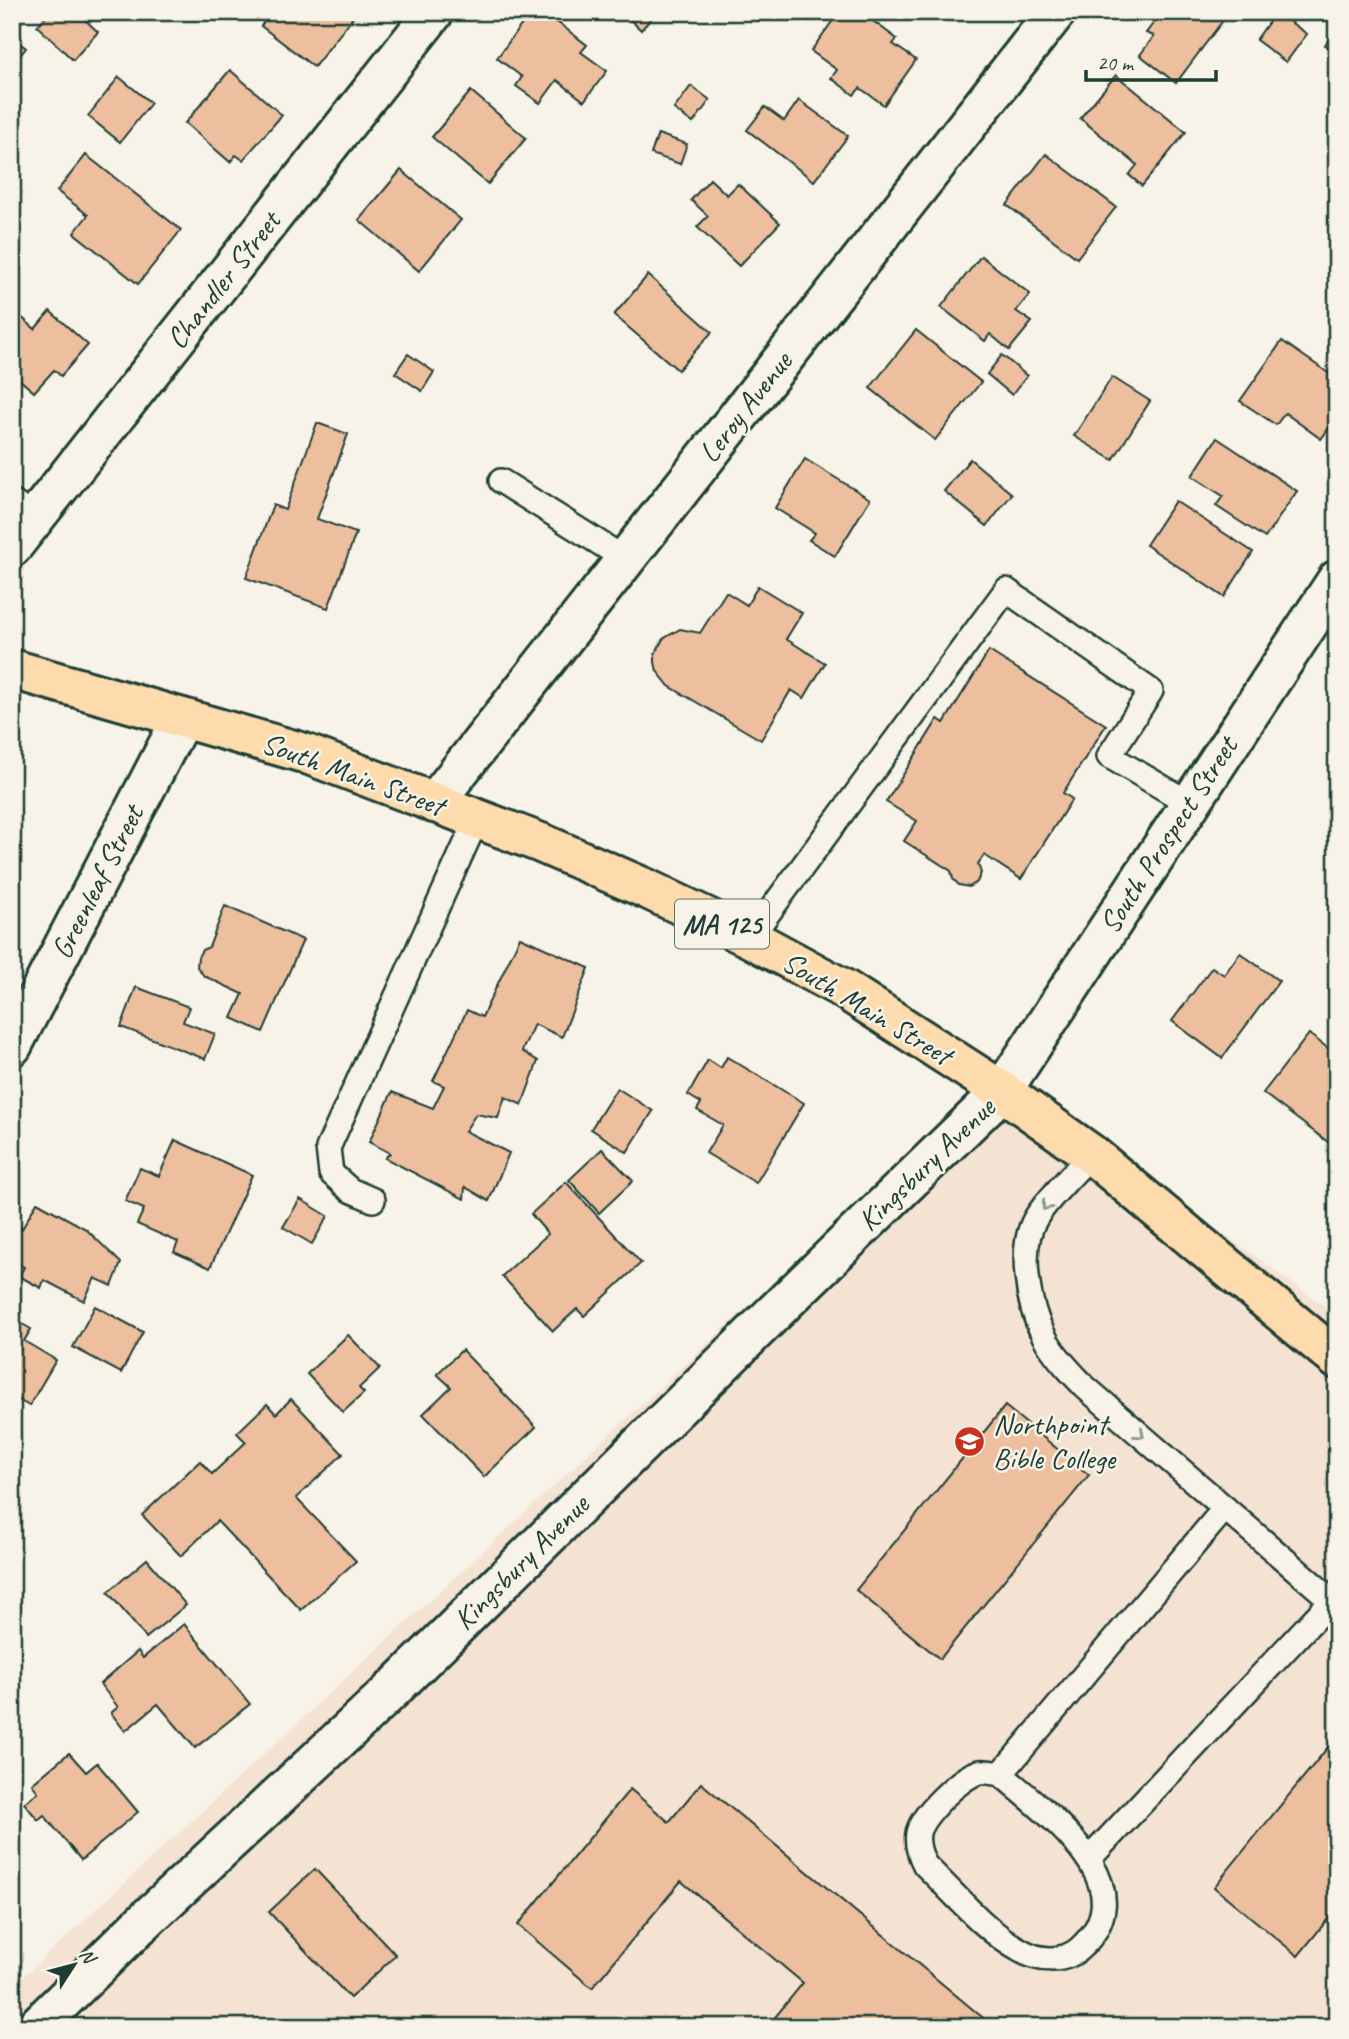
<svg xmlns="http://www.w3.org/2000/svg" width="1349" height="2039" viewBox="0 0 1349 2039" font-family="Caveat,sans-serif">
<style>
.built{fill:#f4e3d2}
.building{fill:#eebf9e;stroke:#1f3d34;stroke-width:2}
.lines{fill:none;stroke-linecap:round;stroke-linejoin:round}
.service-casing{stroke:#1f3d34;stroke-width:28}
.minor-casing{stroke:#1f3d34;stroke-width:44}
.tertiary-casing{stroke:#1f3d34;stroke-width:44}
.secondary-casing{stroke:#1f3d34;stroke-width:44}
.primary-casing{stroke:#1f3d34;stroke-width:44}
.service{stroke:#f7f3e8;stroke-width:23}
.minor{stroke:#f7f3e8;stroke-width:38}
.tertiary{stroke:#f7f3e8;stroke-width:38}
.secondary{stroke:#f7f3e8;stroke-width:38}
.primary{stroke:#fedbac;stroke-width:38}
.oneway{stroke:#8b988e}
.labels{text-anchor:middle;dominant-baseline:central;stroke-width:5;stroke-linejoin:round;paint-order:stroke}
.shield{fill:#f7f3e8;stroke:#60746a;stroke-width:2}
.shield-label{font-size:28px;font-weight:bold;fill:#1f3d34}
.street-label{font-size:30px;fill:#1f3d34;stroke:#f7f3e8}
.poi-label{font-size:30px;fill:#1f3d34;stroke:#f7f3e8;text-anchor:start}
</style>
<rect width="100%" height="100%" fill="#f7f3e8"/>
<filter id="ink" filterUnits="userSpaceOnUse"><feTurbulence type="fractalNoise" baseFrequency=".0143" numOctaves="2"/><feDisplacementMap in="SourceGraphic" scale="14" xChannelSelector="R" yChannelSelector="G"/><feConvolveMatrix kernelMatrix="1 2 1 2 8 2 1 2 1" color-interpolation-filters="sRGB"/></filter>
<g filter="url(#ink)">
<path class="built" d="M999,1074L1337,1315V2027H12V1987Z"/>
<g class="building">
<path d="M50,12H77L98,32L73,60L37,26Z"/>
<path d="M271,12H348L354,16L314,67L261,26Z"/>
<path d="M531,12H544L587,45L581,52L607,71L584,101L557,80L540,103L516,86L522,77L497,58Z"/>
<path d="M622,12H657L641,30Z"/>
<path d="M839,12H861L897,39L893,44L916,60L884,105L860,88L854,95L831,78L837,70L811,51Z"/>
<path d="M1162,12H1215L1224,19L1176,83L1140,55L1154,36L1146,33Z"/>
<path d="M1276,12L1307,34L1286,62L1256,40Z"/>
<path d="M1337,27V52L1325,45Z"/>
<path d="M12,37L26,48L12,66Z"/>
<path d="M230,70L282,115L243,160L236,155L230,162L185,123Z"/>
<path d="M1116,75L1186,132L1142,186L1129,175L1137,165L1080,118Z"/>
<path d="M119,77L151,103L120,142L88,116Z"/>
<path d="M691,86L710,100L693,123L674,109Z"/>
<path d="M471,91L526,138L488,184L432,137Z"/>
<path d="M799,100L848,136L814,181L747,130L765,107L784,121Z"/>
<path d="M658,134L687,144L680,164L651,154Z"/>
<path d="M1046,154L1116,207L1077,258L1007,205Z"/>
<path d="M86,155L181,230L138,284L74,233L88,215L57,191Z"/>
<path d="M401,170L461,220L419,271L359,220Z"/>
<path d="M710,179L727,195L738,184L780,223L739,266L697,227L708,216L691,200Z"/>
<path d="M981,256L1030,294L1016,311L1032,322L1009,350L990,334L985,341L941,307Z"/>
<path d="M648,275L712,332L678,370L614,315Z"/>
<path d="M12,309L35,329L50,311L88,345L61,376L54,370L34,392L12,373Z"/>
<path d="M916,330L981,382L935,440L870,388Z"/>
<path d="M1282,341L1337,379V417L1321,439L1285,413L1276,425L1240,401Z"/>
<path d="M408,354L434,372L422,391L395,373Z"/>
<path d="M1002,355L1027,376L1012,395L987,374Z"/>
<path d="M1112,377L1150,401L1113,460L1074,436Z"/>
<path d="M317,423L348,434L317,519L356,533L328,608L246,578L273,505L285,510Z"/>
<path d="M1217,438L1297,491L1265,538L1216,506L1223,496L1192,476Z"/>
<path d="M805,459L870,499L835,556L809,540L815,533L775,508Z"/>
<path d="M970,459L1012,494L987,526L944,491Z"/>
<path d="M1175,501L1253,552L1224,597L1146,545Z"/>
<path d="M758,586L802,613L786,639L825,663L804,698L791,690L761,740L669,686L657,671L655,662V654L663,639L680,629L700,633L726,592L747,605Z"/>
<path d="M989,651L1106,725L1063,793L1072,799L1021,879L984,855L978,864L981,873L977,882L969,887L959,885L953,879L951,871L904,841L917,821L886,802L938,719L944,723Z"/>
<path d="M225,906L303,940L263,1032L232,1018L243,994L204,976L197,967L198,957L202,950L209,947Z"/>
<path d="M520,937L589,968L562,1037L534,1024L522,1051L538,1061L522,1105L505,1097L498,1118L476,1114L465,1131L509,1153L489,1201L465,1187L464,1199L385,1158L390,1153L369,1142L392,1092L433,1108L444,1086L433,1081L467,1010L482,1017Z"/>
<path d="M1240,953L1279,981L1222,1058L1172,1021L1212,967L1224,975Z"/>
<path d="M136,987L189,1007L183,1022L215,1034L205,1059L121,1027Z"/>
<path d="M1309,1034L1337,1055V1149L1263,1093Z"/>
<path d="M727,1057L804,1103L756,1183L706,1153L723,1125L697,1110L701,1103L688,1095L708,1060L721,1068Z"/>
<path d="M617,1088L653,1111L627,1152L591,1129Z"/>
<path d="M175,1140L252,1175L210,1268L174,1252L178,1242L137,1224L144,1209L125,1201L140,1168L159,1176Z"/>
<path d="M602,1149L633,1181L599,1213L569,1180Z"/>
<path d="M566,1182L641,1263L584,1316L577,1309L553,1331L502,1276L548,1234L531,1214Z"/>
<path d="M300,1199L328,1216L312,1244L283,1227Z"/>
<path d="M37,1202L86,1229L121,1263L112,1286L95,1278L84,1301L44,1280L41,1288L19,1276L24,1267L12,1260V1224L22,1229Z"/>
<path d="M95,1306L143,1332L121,1373L73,1347Z"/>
<path d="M12,1318L31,1329L24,1341L56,1360L29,1406L12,1396Z"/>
<path d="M348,1335L380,1368L359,1388L364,1393L343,1412L307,1374Z"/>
<path d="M462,1350L536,1427L484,1477L423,1414L451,1387L437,1374Z"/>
<path d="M291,1399L343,1454L296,1498L356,1561L301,1610L217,1521L181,1556L142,1515L200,1461L212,1474L246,1442L237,1433L267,1404L276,1414Z"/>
<path d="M1005,1406L1089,1475L940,1659L856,1590Z"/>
<path d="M147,1559L186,1605L146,1638L108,1592Z"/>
<path d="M184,1624L250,1704L195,1748L158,1704L125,1731L111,1713L118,1707L100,1684L138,1651L143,1658Z"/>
<path d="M1337,1736V1908L1298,1956L1214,1887Z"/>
<path d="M69,1753L86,1772L97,1763L138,1812L81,1860L44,1815L38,1820L24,1803L38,1792L32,1784Z"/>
<path d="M701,1783L994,2027H767L803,1983L681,1881L592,1988L518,1925L630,1789L669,1822Z"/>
<path d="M315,1869L396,1955L350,1998L269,1912Z"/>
</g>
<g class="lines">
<defs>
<g id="service">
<path d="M501,481L625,559"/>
<path d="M12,502L35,518"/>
<path d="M750,938L1006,590L1151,691L1109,756L1189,803"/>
<path d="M1091,1154C1074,1174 1052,1194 1037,1216C1017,1246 1028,1306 1044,1336C1054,1355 1070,1371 1085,1387L1337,1605"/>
<path d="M373,1200L350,1190L331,1173L328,1148L477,819"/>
<path d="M1001,1774C994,1773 986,1771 979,1772C961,1777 922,1814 918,1833C916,1845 920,1855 925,1865C952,1891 987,1933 1020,1950C1038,1961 1063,1963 1079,1949C1151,1886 1045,1813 1001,1774L1225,1508"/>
<path d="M1089,1859L1332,1600"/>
</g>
<g id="minor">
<path d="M12,547L434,12"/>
<path d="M434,803L1056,12"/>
<path d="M12,1046L182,718"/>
</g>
<path id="tertiary" d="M1002,1091L1337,580"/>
<path id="secondary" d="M36,2027L140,1925L391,1691L786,1301L1002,1091"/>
<path id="primary" d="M12,669L304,753L541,843L647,889L750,938L844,989L1002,1091L1091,1154L1337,1359"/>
</defs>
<use href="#service" class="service-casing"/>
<use href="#minor" class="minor-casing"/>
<use href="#tertiary" class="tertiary-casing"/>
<use href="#secondary" class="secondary-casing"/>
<use href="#primary" class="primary-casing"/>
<use href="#service" class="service"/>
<use href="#minor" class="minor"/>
<use href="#tertiary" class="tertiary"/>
<use href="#secondary" class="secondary"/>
<use href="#primary" class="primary"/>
</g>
<defs><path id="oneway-chevron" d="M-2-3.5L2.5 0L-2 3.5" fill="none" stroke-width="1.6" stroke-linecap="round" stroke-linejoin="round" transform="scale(1.75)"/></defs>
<g class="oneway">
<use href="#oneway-chevron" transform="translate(1046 1206) rotate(131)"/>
<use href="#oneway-chevron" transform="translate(1140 1434) rotate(41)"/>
</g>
</g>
<defs>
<symbol id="university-disc" viewBox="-11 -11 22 22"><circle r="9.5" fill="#c8321e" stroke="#f7f3e8"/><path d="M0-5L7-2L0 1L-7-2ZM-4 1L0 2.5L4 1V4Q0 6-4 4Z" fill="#fff"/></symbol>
</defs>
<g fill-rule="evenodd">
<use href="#university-disc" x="952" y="1424" width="35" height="35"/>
</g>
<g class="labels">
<rect class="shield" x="675" y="899.5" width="94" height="49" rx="5"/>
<g class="shield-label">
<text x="722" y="924">MA 125</text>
</g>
<g class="street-label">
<text transform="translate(223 280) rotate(-52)">Chandler Street</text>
<text transform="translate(745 407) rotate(-52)">Leroy Avenue</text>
<text transform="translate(353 774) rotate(20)">South Main Street</text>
<text transform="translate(1168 835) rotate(-57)">South Prospect Street</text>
<text transform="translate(97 882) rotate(-63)">Greenleaf Street</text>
<text transform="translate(867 1008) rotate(31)">South Main Street</text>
<text transform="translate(926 1164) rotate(-44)">Kingsbury Avenue</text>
<text transform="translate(521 1562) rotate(-45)">Kingsbury Avenue</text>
</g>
<g class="poi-label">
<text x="993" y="1424">Northpoint<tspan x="993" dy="34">Bible College</tspan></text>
</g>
</g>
<rect width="1349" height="2039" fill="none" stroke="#f7f3e8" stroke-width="42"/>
<rect x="21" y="21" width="1307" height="1997" fill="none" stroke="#1f3d34" stroke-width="2.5" filter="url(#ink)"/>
<g transform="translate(74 1965) rotate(54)" stroke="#f7f3e8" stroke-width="5" paint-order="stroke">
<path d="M0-5L12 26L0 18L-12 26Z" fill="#1f3d34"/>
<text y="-10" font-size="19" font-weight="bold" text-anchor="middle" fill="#1f3d34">N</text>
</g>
<path d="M1086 70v10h130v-10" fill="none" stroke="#1f3d34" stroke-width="3.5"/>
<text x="1097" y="70" font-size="21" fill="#1f3d34" stroke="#f7f3e8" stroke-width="5" paint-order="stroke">20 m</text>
</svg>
